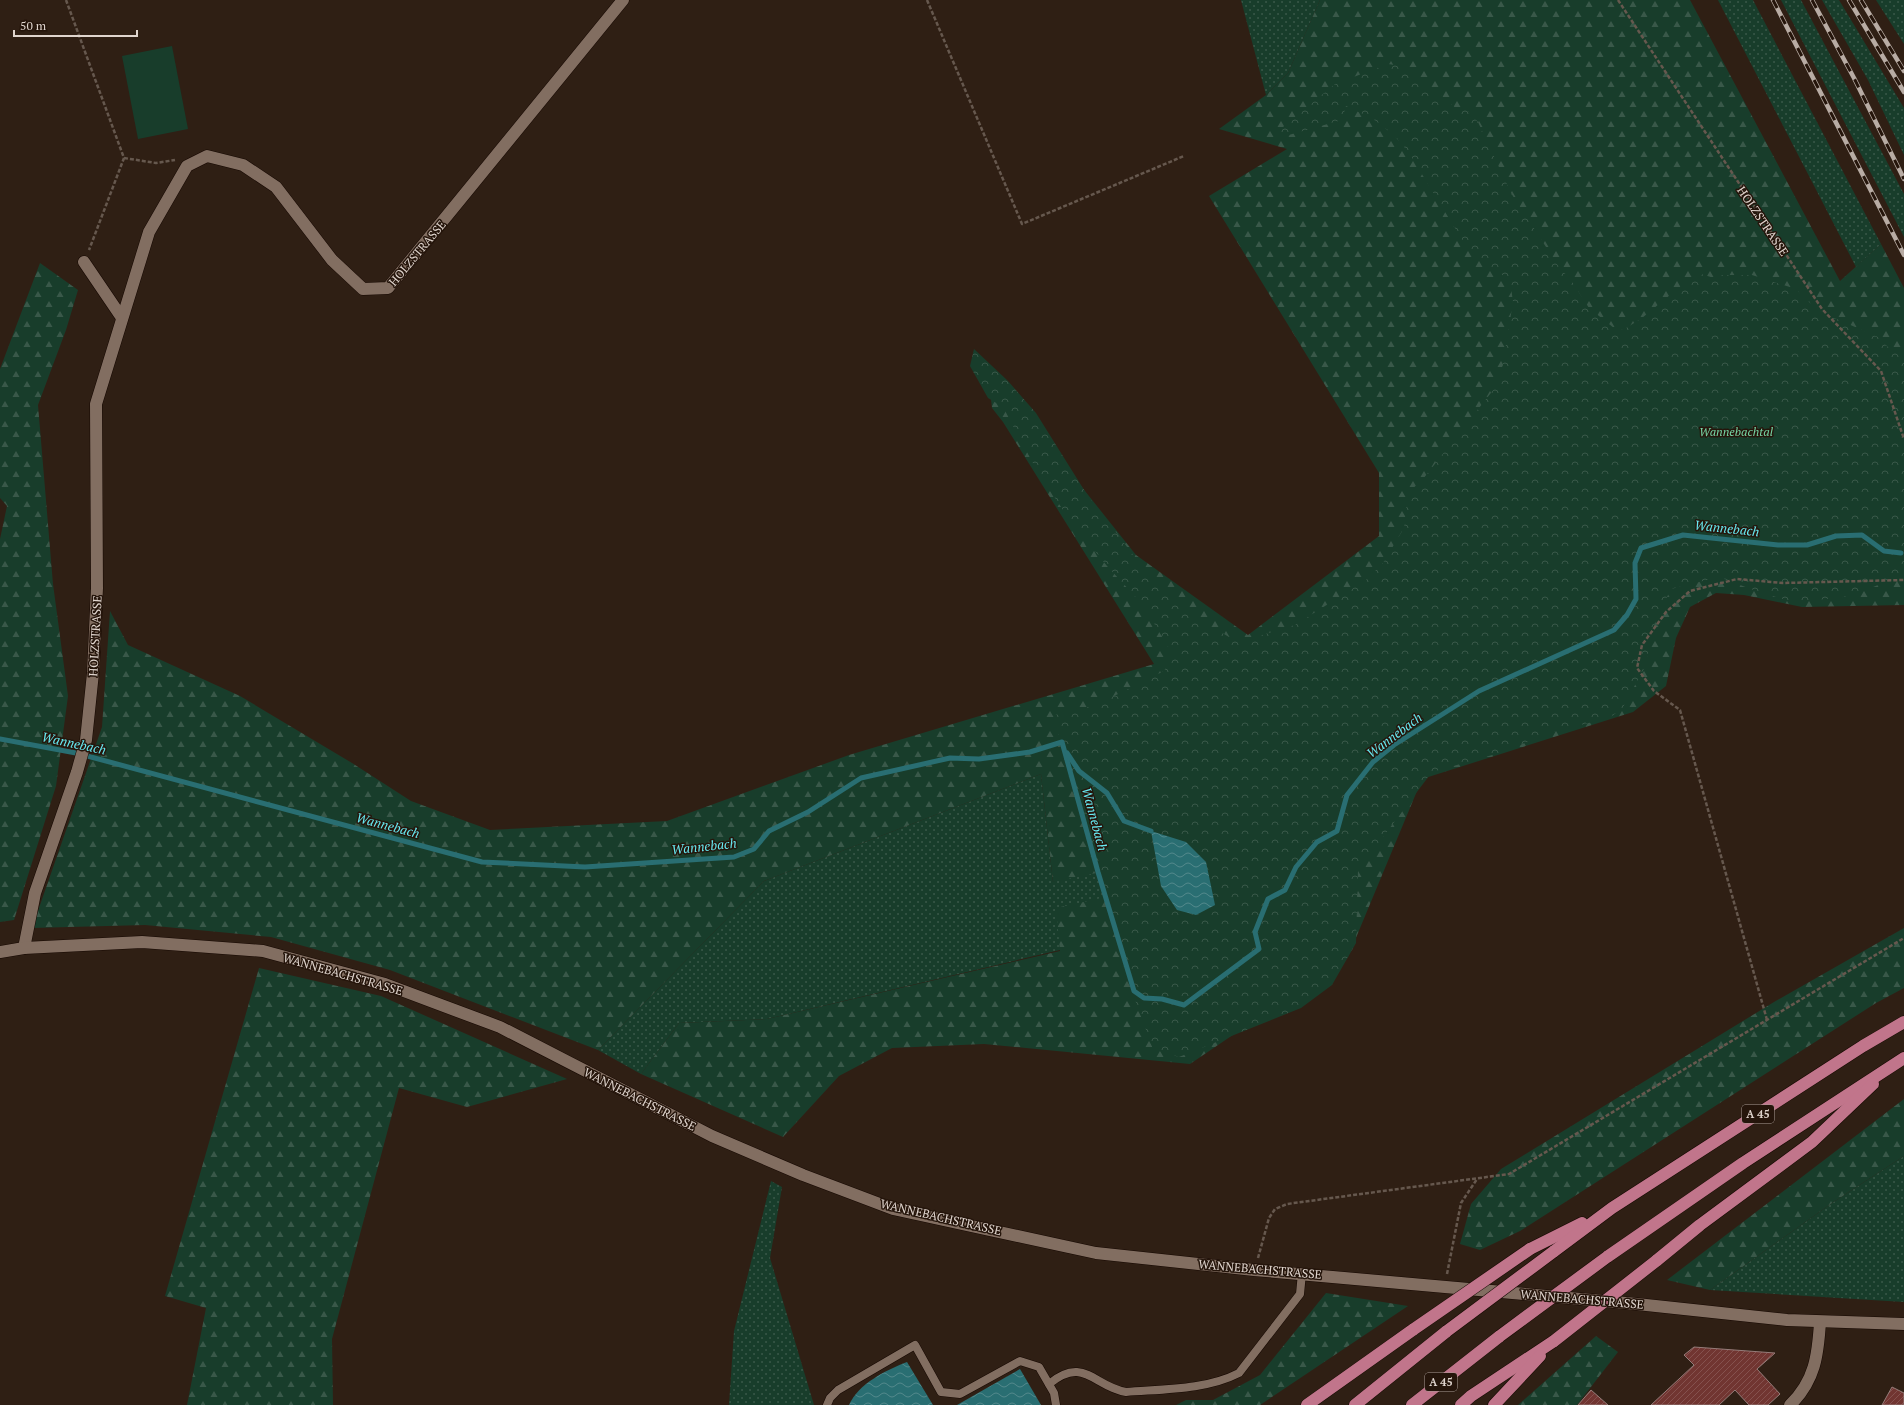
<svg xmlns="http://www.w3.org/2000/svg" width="1904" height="1405" viewBox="0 0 1904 1405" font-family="'PT Serif',serif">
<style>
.grass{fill:url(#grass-dots)}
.forest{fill:url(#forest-firs)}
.park{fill:url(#park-crowns)}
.pitch{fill:#183d2b}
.water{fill:url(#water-waves)}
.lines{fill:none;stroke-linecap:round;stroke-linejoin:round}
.stream{stroke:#296e72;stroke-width:5}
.building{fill:url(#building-hatch);stroke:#957c79}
.service-casing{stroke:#160802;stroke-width:9}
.minor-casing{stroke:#160802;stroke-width:13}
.secondary-casing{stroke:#160802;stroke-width:13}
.motorway-casing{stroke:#160802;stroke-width:13}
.path{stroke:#66584e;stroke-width:2.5;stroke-dasharray:4 2;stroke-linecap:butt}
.service{stroke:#826e61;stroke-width:8}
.minor{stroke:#826e61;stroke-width:12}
.secondary{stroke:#826e61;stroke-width:12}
.motorway{stroke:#c1758b;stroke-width:12}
.rail-casing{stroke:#b8aca4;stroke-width:4.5}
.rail{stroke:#25150b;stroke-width:3;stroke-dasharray:9;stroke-linecap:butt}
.motorway-bridge-casing{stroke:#160802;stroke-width:13;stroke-linecap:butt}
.motorway-bridge{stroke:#c1758b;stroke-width:12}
.labels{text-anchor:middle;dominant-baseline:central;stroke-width:3;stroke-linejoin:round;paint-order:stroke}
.shield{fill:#25150b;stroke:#a89b94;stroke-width:1}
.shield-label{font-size:11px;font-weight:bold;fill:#e0d5ce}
.street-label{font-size:12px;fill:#e0d5ce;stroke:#25150b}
.park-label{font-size:12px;font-style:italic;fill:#77d7a6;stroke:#25150b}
.water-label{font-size:13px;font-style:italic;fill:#67ebf3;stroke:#25150b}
</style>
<defs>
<pattern id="grass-dots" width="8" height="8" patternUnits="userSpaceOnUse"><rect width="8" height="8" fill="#183d2b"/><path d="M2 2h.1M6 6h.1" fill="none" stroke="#395849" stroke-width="1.8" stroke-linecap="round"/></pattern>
<pattern id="forest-firs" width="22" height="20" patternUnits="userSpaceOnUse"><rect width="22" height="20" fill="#183d2b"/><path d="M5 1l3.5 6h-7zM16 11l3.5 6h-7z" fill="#395849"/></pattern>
<pattern id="park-crowns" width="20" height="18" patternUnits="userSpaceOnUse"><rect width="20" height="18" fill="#183d2b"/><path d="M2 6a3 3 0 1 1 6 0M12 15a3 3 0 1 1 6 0" fill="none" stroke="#395849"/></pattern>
<pattern id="water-waves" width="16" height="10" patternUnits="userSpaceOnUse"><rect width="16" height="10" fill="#296e72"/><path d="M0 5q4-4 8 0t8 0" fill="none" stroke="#52888b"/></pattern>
<pattern id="building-hatch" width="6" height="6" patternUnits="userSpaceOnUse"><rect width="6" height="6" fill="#713531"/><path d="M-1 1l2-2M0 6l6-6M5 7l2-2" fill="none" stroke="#85514e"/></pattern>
</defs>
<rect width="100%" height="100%" fill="#2f1f14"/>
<g class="grass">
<path d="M1241,0H1320L1288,73L1266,95Z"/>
<path d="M1718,0H1753L1881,244L1856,267Z"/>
<path d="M1781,0H1801L1904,194V237Z"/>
<path d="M1822,0H1839L1904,108V155L1868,80Z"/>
<path d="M1876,0H1904V44Z"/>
<path d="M1287,750L1060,950L767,1019L679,1023L641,1074L598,1050L764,881L1041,774L1053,882Z"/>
<path d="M1904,1156V1302L1710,1290L1832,1203Z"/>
<path d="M771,1181L782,1187L770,1258L814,1405H729L734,1331Z"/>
</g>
<g class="forest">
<path d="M1320,0H1690L1840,281L1881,244L1904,288V605L1802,607L1744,595L1716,593L1690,607L1676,638L1666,686L1633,712L1422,779L1348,957L1190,1064L984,1044L892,1048L839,1076L783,1137L641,1074L679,1023L767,1019L1060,951L1056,908L1111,896L1106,871L1053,882L1041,774L764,881L598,1050L390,970L271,937L145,925L32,928L102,727L110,611L128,645L240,696L352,763L411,801L490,830L667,821L849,755L1154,664L1003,422L992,408L989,382L1014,402L1136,555L1248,635L1379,536V473L1209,196L1287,149L1219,129L1266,95L1288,73Z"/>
<path d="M40,263L78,290L66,330L38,405L53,584L68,696L56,786L14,920L0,922V539L7,506L0,498V369Z"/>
<path d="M1904,928V988L1876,1003L1520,1231L1480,1250L1460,1244L1471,1204L1501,1169L1774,1002Z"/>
<path d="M259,968L381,996L567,1079L467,1107L399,1088L332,1339L333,1405H187L206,1308L165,1296Z"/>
<path d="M1904,1099V1156L1832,1203L1710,1290L1667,1280Z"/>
<path d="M1326,1293L1408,1306L1260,1405H1176L1186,1400H1213L1260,1375Z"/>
<path d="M1596,1336L1618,1352L1577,1405H1518Z"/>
</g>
<path class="park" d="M1388,64L1408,67L1458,110L1465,108L1478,122L1511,193L1559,267L1571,280L1589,308L1614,328L1623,330L1642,318L1687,281L1695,276L1701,274L1714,278L1721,275H1752L1796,289L1805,299L1823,313L1878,337L1889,348L1904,359V574L1852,596L1800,602L1786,600L1756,591L1719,577L1671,589L1658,615L1652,633L1646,665L1622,709L1609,718L1552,732L1503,752L1432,772L1358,870L1356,943L1332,985L1301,1008L1179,1057L1153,1049L1134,997L1061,749L1055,715L1096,705L1164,671L1169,662L1170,650L1143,605L1107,566L1067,516L1037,471L1003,407L988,398L970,366L974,349L1008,381L1036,413L1086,493L1137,560L1201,620L1229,637L1243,641L1295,625L1366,580L1383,563L1404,528L1408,493L1423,479L1494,389L1501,374L1513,302L1510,280L1487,265L1464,243L1409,153L1394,135L1373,119L1346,106L1342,120L1278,138L1283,127L1335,84Z"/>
<path class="pitch" d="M172,46L188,129L138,139L122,56Z"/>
<g class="water">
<path d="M1151,831L1186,842L1206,862L1215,905L1196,915L1177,910L1161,886Z"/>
<path d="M907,1362L933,1405H849C858,1384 886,1370 907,1362Z"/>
<path d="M1020,1369L1041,1405H957Z"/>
</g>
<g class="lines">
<g class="stream">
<path d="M0,739L76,753L482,862L585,867L734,857L754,849L769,831L808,812L861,778L950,758L979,759L1030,752L1062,742L1098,872L1134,991L1144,998L1162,999L1184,1005L1259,949L1255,932L1268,899L1285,890L1296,867L1317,842L1337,831L1347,795L1373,762L1394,745L1479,691L1614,630L1627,615L1636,599L1635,563L1641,548L1683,535L1778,545H1807L1836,536L1862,535L1884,551L1901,553"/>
<path d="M1067,753L1079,771L1107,793L1124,821L1151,831"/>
</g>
</g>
<g class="building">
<path d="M1694,1347L1775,1353L1757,1369L1780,1394L1768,1405H1749L1735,1390L1719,1405H1651L1694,1365L1684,1355Z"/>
<path d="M1892,1387L1904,1393V1405H1882Z"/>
<path d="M1591,1390L1608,1405H1578Z"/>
</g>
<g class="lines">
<defs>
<g id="service">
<path d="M1049,1384C1084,1355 1094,1387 1126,1392C1163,1389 1206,1390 1239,1373L1300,1294L1302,1273"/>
<path d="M827,1405L830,1398L838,1390L915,1345L941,1392L960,1394L1020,1361L1039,1367L1054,1393L1056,1405"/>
</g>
<g id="minor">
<path d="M84,262L122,318"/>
<path d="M24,948L35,893L77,772L86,740L93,673L97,588L96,404L149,232L187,166L207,156L243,165L276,187L332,260L363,289L388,288L623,0"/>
<path d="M1790,1405C1815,1381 1818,1355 1820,1322"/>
</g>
<path id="secondary" d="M0,952L24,948L142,942L263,951L385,984L500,1027L712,1136L803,1175L893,1209L1096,1253L1254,1270L1637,1304L1787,1320L1904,1324"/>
<g id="motorway">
<path d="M1530,1249L1582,1223"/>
<path d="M1553,1252L1612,1208L1863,1046L1904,1022"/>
<path d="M1607,1257L1743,1163L1904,1058"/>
<path d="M1656,1261L1700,1225L1812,1142L1873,1084"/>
<path d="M1307,1405L1414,1329"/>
<path d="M1355,1405L1447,1331"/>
<path d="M1412,1405L1500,1336"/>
<path d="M1461,1405L1471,1396L1554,1341"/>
<path d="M1494,1405L1540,1356"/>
</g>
</defs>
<use href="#service" class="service-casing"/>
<use href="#minor" class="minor-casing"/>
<use href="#secondary" class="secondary-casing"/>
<use href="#motorway" class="motorway-casing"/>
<g class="path">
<path d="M66,0L124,158L89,250"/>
<path d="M927,0L1022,224L1184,156"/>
<path d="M1618,0L1822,309L1881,371L1904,439"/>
<path d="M124,158L156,163L175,160"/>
<path d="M1767,1020L1680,710L1654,691L1637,668L1642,645L1666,612L1690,591L1737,579L1783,583L1904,580"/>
<path d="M1258,1258L1269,1218L1275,1209L1287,1204L1509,1174L1904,938"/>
<path d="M1447,1274L1461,1203L1477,1179"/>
</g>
<use href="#service" class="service"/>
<use href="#minor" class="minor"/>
<use href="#secondary" class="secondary"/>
<use href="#motorway" class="motorway"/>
<defs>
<g id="rail">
<path d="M1773,0L1904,255"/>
<path d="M1812,0L1854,78L1904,179"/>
<path d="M1849,0L1904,92"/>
<path d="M1861,0L1904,71"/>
</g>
</defs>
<use href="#rail" class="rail-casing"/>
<use href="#rail" class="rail"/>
<defs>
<g id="motorway-bridge">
<path d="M1414,1329L1530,1249"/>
<path d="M1447,1331L1553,1252"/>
<path d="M1500,1336L1607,1257"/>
<path d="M1554,1341L1656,1261"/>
</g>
</defs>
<use href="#motorway-bridge" class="motorway-bridge-casing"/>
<use href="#motorway-bridge" class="motorway-bridge"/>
</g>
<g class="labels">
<g class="shield">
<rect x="1742" y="1105" width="32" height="18" rx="3"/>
<rect x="1425" y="1373" width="32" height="18" rx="3"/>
</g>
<g class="shield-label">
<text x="1758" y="1114">A 45</text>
<text x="1441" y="1382">A 45</text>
</g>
<g class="street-label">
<text transform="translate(1763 221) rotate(56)">HOLZSTRASSE</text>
<text transform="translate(417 253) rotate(-50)">HOLZSTRASSE</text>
<text transform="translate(95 636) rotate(-87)">HOLZSTRASSE</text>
<text transform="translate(343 974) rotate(16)">WANNEBACHSTRASSE</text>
<text transform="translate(640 1099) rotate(27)">WANNEBACHSTRASSE</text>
<text transform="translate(941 1217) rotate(13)">WANNEBACHSTRASSE</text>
<text transform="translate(1260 1269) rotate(5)">WANNEBACHSTRASSE</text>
<text transform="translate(1582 1299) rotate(5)">WANNEBACHSTRASSE</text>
</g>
<g class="park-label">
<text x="1736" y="431">Wannebachtal</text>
</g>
<g class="water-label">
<text transform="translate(1727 528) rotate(6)">Wannebach</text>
<text transform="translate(1394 735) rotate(-37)">Wannebach</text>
<text transform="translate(74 743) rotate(12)">Wannebach</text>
<text transform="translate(1095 819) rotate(75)">Wannebach</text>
<text transform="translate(388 825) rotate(15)">Wannebach</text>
<text transform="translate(704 846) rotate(-6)">Wannebach</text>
</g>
</g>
<path d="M14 30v6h123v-6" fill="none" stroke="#e0d5ce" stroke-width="2"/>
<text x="20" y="30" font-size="12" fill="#e0d5ce" stroke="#25150b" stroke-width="3" paint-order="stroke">50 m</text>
</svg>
